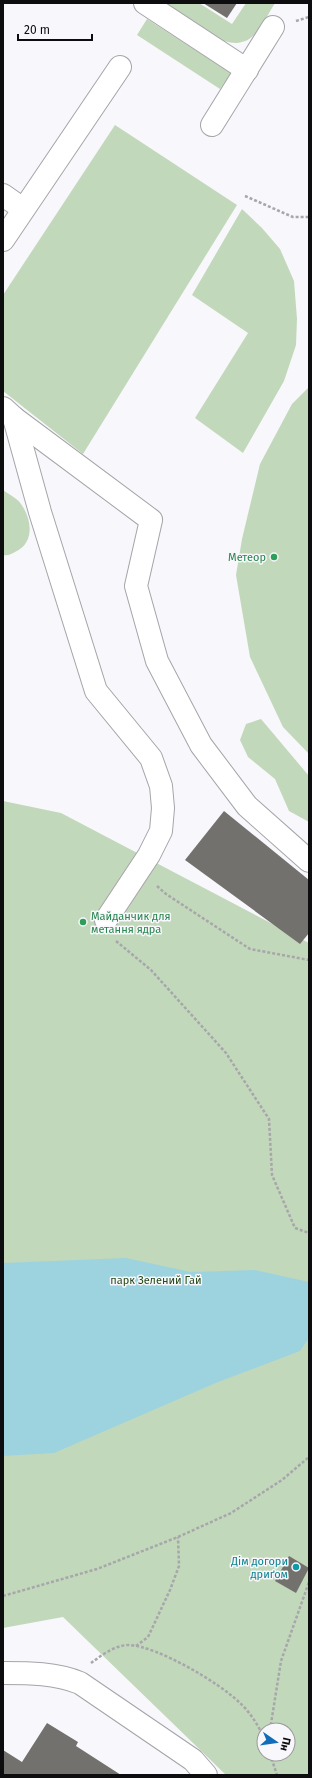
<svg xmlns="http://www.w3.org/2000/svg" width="312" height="1778" viewBox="0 0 312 1778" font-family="'Fira Sans',sans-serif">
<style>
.green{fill:#c2d8bb;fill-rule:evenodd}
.water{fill:#9dd3df}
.building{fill:#73716d}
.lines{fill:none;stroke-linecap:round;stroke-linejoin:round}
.minor-casing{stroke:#a5a4a8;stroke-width:24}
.path{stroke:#a7a6aa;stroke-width:2.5;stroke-dasharray:3 2;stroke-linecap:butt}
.minor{stroke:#fff;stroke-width:22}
.leisure-dot{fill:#2e9e5b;stroke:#f8f7fc;stroke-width:1.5}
.culture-dot{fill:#0f9aa8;stroke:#f8f7fc;stroke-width:1.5}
.labels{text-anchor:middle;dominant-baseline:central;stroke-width:3;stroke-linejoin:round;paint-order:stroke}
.leisure-label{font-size:11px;fill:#27864d;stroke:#f8f7fc;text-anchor:end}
.park-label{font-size:11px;fill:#254917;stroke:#f8f7fc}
.culture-label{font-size:11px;fill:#0d838f;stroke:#f8f7fc;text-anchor:end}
</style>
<rect width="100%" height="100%" fill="#f8f7fc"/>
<g class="green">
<path d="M164,3H199L232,24L246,3H275C261,25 254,50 224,41Z"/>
<path d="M147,19L231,73L220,89L137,35Z"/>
<path d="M115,125L237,205L83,454L3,391V295Z"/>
<path d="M242,209L262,228L280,249L294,281L297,319L296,345L284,381L243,453L195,418L248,333L192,295Z"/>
<path d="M309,387V754L283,727L250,657L236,575L242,539L260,464L292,404Z"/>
<path d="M3,490C8,494 17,498 21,504C32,519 35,543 15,552C11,554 8,556 3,555Z"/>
<path d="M261,719L309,776V822L289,811L275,779L248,757L240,740L246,724Z"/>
<path d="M3,801L61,813L309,943V1775H226L63,1617L3,1628ZM264,1730H288V1754H264Z"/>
</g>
<path class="water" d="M126,1258L191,1272L255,1270L309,1282V1338L300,1351L218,1382L54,1453L3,1456V1263Z"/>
<g class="building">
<path d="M203,3H237L227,18Z"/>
<path d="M224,811L309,880V933L300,944L185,860Z"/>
<path d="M289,1556L309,1568L296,1593L275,1581Z"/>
<path d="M47,1723L78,1742L76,1746L121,1775H3V1750L22,1762Z"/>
</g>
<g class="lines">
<defs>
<g id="minor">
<path d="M145,3L247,70"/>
<path d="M212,125L273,27"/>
<path d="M3,195L23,209"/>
<path d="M3,240L120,67"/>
<path d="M3,408L14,418L151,520L136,586L157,661L201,745L247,806L309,861"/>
<path d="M14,418L40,512L96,691L151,758L161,786L163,808L161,831L149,855L106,920"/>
<path d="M3,1673C29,1673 56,1673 80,1683L193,1760L206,1775"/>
</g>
</defs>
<use href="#minor" class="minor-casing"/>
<g class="path">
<path d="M296,21L309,17"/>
<path d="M245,196L293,217H309"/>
<path d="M157,886L166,894L250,949L309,960"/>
<path d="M116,941L151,970L226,1053L269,1119L272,1175L295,1228L309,1233"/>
<path d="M3,1596L97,1569L178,1537L231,1513L282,1480L309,1457"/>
<path d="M136,1646L148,1637L170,1590L179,1566L178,1537"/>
<path d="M91,1663C102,1655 115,1645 129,1645C157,1646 220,1683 240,1703C250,1712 258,1725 264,1738"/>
<path d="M270,1730L281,1661L309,1582"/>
<path d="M270,1754L277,1775"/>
</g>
<use href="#minor" class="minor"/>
</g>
<g class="leisure-dot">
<circle cx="274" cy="557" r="4"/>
<circle cx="83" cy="922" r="4"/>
</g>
<circle class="culture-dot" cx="296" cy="1567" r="4"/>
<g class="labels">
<g class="leisure-label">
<text x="266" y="557">Метеор</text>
<text x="91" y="916" text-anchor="start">Майданчик для<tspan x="91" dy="13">метання ядра</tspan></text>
</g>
<g class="park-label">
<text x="156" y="1280">парк Зелений Гай</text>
</g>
<g class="culture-label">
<text x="288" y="1561">Дім догори<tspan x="288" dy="13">дриґом</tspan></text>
</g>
</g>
<rect width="312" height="1778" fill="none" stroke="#0d0c0e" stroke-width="8"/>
<g transform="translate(276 1742) rotate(103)"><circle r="19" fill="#f8f7fc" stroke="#9a999d"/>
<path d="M0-3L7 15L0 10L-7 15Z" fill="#116cb9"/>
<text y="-6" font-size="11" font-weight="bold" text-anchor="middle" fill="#0d0c0e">Пн</text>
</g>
<path d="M18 34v6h74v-6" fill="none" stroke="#0d0c0e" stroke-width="2"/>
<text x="24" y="34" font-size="12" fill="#0d0c0e" stroke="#f8f7fc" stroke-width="3" paint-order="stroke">20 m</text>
</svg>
